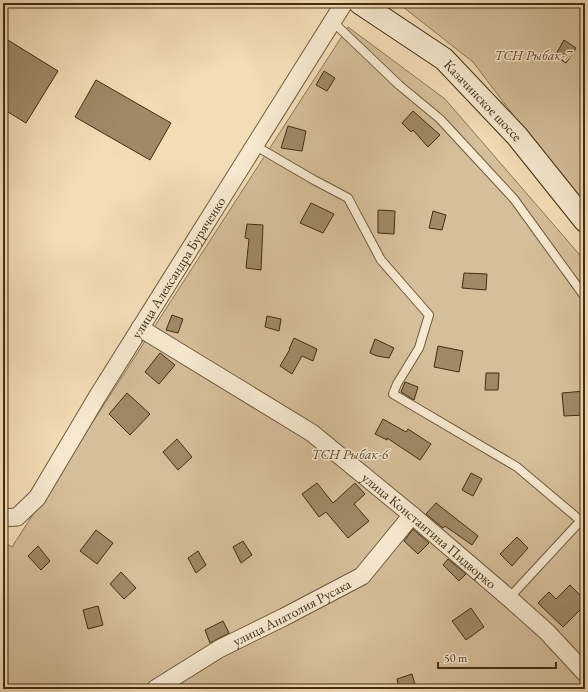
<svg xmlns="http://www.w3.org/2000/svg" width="588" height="692" viewBox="0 0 588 692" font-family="'EB Garamond',serif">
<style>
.green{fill:#d5bf9a;stroke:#8c7656}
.building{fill:#9f8967;stroke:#432d12}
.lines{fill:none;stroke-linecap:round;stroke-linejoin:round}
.service-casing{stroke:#6f593b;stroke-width:10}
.minor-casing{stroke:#6f593b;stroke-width:19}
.secondary-casing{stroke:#432d12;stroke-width:24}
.service{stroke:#f7e9d0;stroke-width:8}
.minor{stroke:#f7e9d0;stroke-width:17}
.secondary{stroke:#f7e9d0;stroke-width:22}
.labels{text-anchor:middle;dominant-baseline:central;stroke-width:3;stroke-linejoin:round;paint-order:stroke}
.park-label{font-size:14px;font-style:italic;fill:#604a2d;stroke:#f7e9d0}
.street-label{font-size:14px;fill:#432d12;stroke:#f7e9d0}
</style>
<rect width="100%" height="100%" fill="#f3ddb6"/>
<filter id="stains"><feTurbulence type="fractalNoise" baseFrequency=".005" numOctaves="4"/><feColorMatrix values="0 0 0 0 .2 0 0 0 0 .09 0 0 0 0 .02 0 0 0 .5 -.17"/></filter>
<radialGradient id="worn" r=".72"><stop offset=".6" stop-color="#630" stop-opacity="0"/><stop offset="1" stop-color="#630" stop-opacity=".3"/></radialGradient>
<g class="green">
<path d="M398,3H585V210L473,62Z"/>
<path d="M348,27L445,99L585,261V689H3V542L12,547Z"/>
</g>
<g class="building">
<path d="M3,37L58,71L26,123L3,109Z"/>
<path d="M564,40L576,48L566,63L555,56Z"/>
<path d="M324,71L335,78L327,91L316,85Z"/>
<path d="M96,80L171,123L150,160L75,117Z"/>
<path d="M413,111L440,135L428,147L413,130L411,132L402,123Z"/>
<path d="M288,126L306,131L302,151L281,148Z"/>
<path d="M311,203L334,214L323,233L300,223Z"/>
<path d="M378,210L395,211L394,234L378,233Z"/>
<path d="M433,211L446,215L442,230L429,228Z"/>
<path d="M247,224L263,225L261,270L246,268L249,239L245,238Z"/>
<path d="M464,273L487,274L486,290L462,288Z"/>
<path d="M172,315L183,319L178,333L166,330Z"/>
<path d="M267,316L281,319L279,331L265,327Z"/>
<path d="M294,338L317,349L313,361L302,356L292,374L280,366L290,349H289Z"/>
<path d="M375,339L394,348L389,358L377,356L370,353Z"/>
<path d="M438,346L463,351L459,372L434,367Z"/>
<path d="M160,353L175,365L159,384L145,372Z"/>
<path d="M486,373H499L498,390H485Z"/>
<path d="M405,382L418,387L414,400L401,392Z"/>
<path d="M585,391V415L564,416L562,393Z"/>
<path d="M127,393L150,414L130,435L109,414Z"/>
<path d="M383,419L406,432L408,429L431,444L420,460L387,438V440L375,434Z"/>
<path d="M177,439L192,457L178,470L163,452Z"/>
<path d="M471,473L482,479L473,496L462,490Z"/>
<path d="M317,483L333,503L355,483L365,494L354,504L369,521L348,538L326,512L319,517L302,494Z"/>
<path d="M436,503L478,536L472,545L445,526L443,528L426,514Z"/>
<path d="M413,529L429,543L418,554L404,541Z"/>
<path d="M96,530L113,543L97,564L80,551Z"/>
<path d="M517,537L528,548L512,566L500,554Z"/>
<path d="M243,541L252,555L241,563L233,547Z"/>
<path d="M38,546L50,561L41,570L28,556Z"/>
<path d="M198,551L206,565L196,573L188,558Z"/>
<path d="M448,559L466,574L459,581L443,565Z"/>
<path d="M121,572L136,588L124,599L110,584Z"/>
<path d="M570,585L585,600V605L563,627L538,603L549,592L556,599Z"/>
<path d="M98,606L103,625L88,629L83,610Z"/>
<path d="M471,608L484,627L466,640L452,621Z"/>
<path d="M223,621L229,633L210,643L205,630Z"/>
<path d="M412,674L415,685L403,689H399L397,679Z"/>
</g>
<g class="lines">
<defs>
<g id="service">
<path d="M332,21L399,85L440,119L514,199L585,297"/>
<path d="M254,145L314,180L348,198L381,260L429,315L419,348L397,384L393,394L517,467L581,521"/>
<path d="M509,598L585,516"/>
</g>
<g id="minor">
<path id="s1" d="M140,328L312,433L412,515L509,598L547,632L585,673"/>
<path id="s2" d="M3,518L17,517L37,498L97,397L344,3"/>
<path id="s3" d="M155,689L219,649L284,617L362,576L412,515"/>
</g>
<g id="secondary">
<path id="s4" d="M360,3L444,59L517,136L585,221"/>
</g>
</defs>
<use href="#service" class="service-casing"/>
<use href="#minor" class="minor-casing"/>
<use href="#secondary" class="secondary-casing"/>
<use href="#service" class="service"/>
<use href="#minor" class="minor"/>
<use href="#secondary" class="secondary"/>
</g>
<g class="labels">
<g class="park-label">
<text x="533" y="55">ТСН Рыбак-7</text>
<text x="350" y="454">ТСН Рыбак-6</text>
</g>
<g class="street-label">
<text stroke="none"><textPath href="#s4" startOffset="158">Казачинское шоссе</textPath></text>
<text stroke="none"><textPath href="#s2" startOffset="312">улица Александра Буряченко</textPath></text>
<text stroke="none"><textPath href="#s1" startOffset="354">улица Константина Пидворко</textPath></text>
<text stroke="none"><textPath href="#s3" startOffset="157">улица Анатолия Русака</textPath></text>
</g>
</g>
<rect width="588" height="692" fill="none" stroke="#f3ddb6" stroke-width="16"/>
<rect x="4" y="4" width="580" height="684" fill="none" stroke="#432d12" stroke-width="2"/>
<rect x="8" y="8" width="572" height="676" fill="none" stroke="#432d12"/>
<path d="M438 662v6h118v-6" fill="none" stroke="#432d12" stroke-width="2"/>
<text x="444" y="662" font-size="12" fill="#432d12" stroke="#f7e9d0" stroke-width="3" paint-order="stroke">50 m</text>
<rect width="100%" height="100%" filter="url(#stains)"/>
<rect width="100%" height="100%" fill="url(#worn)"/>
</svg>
